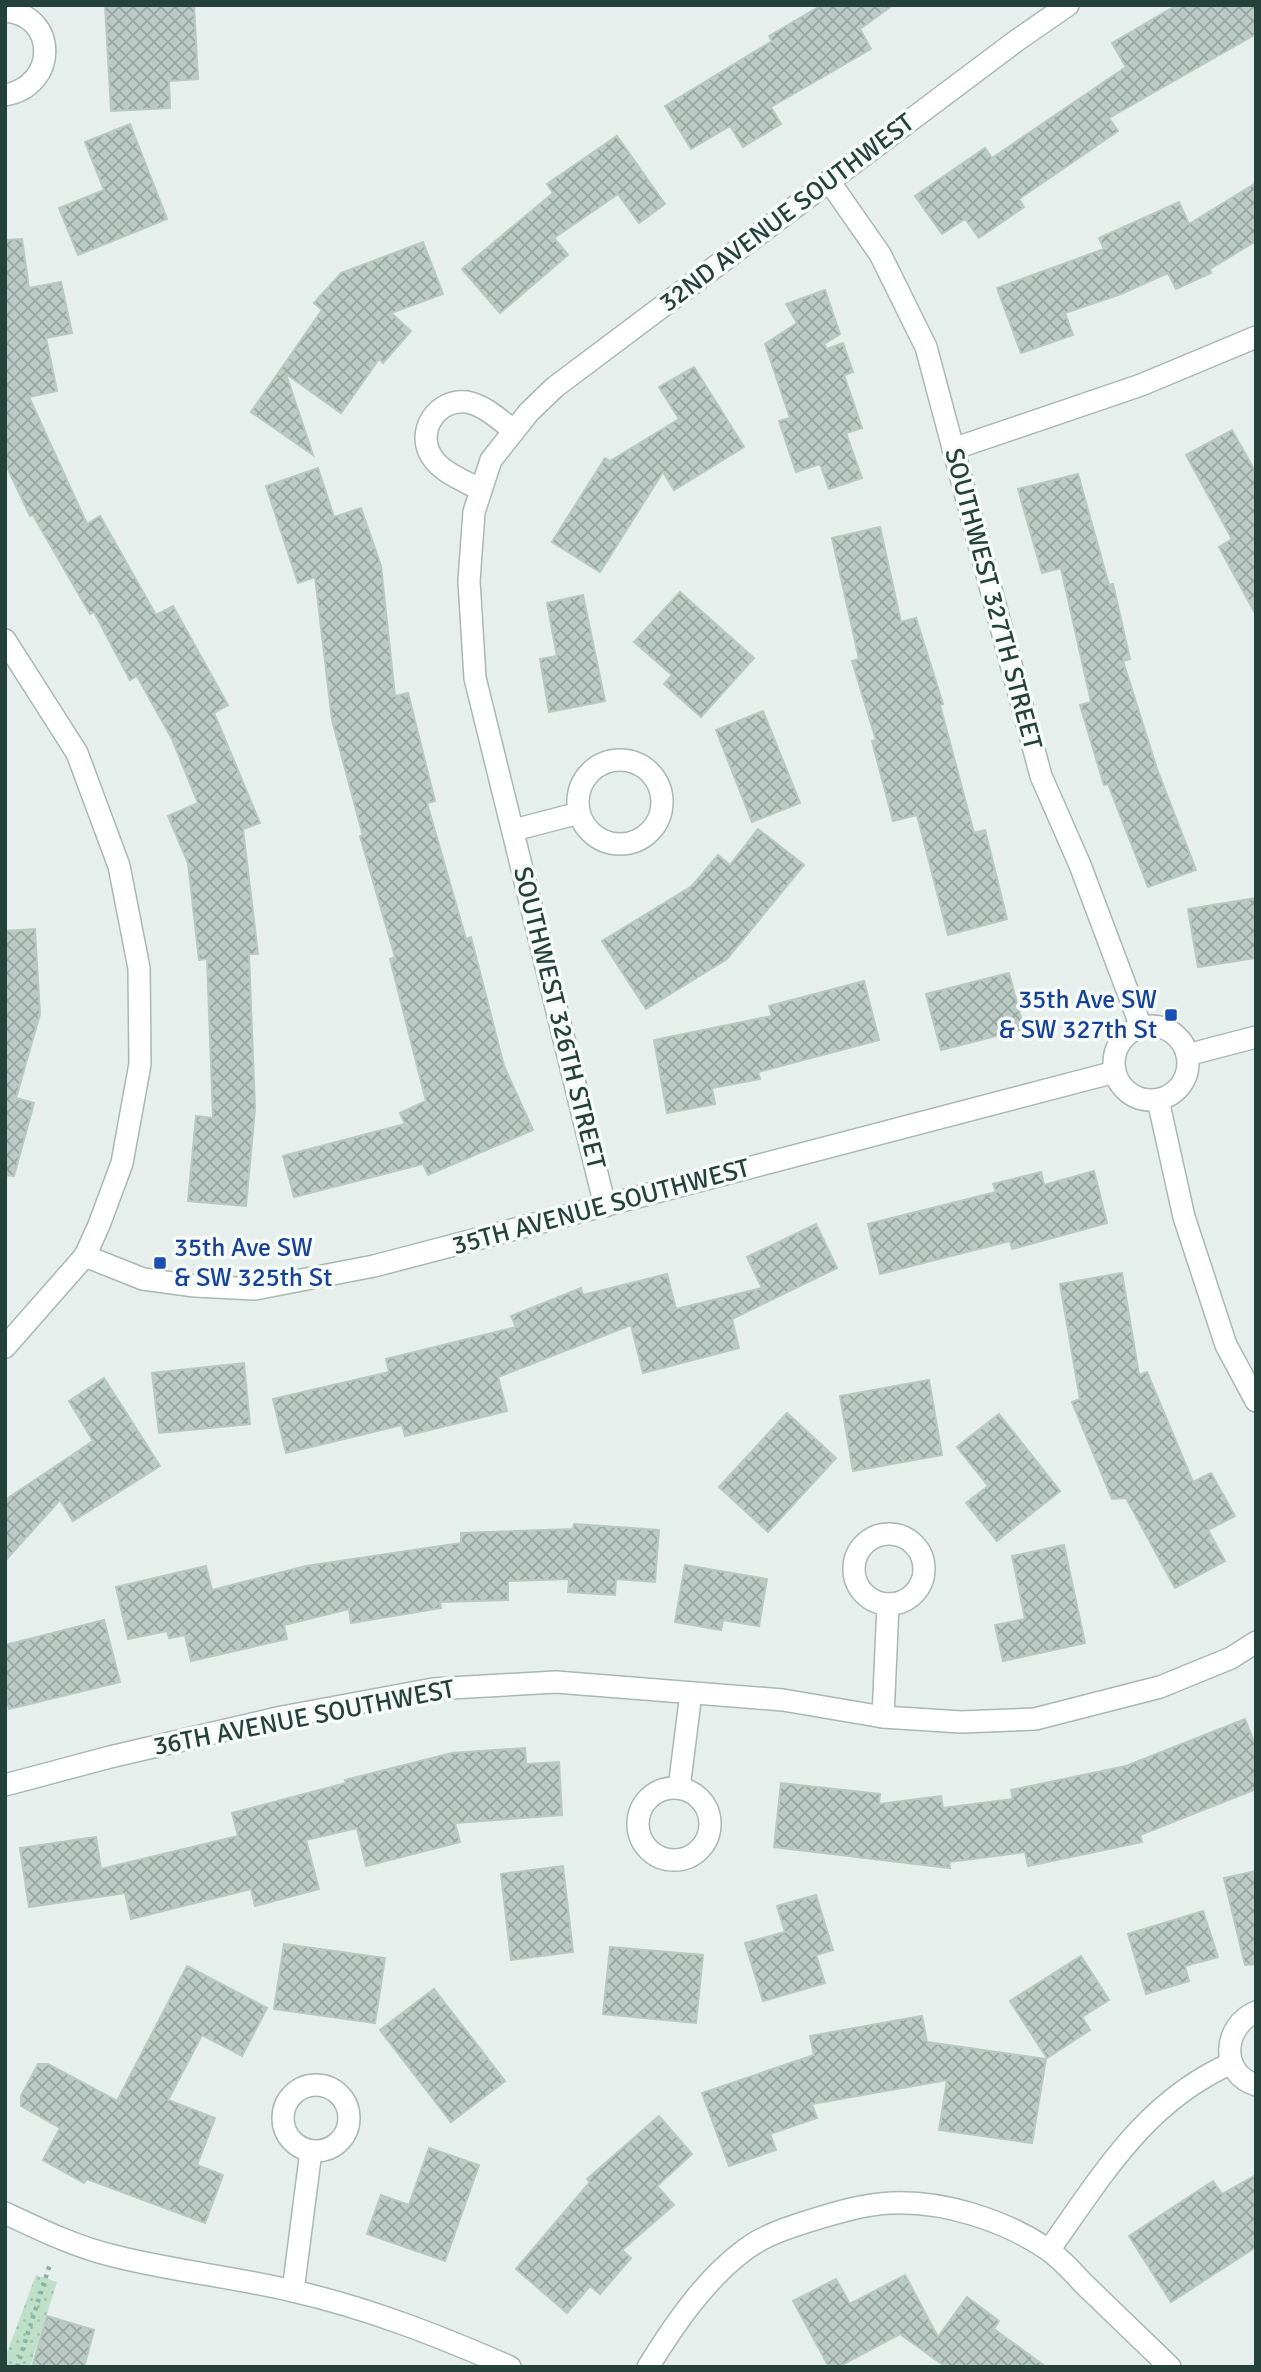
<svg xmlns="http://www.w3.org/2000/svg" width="1261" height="2372" viewBox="0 0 1261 2372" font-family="Signika,sans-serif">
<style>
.grass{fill:url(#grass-dots)}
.building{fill:url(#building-cross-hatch);stroke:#b8c9c2;stroke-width:2}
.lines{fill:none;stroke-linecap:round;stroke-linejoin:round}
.street-casing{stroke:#a8b8b2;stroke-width:24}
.path{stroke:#86b3a5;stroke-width:4.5;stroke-dasharray:3.5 5;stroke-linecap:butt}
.street{stroke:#fff;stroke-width:21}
.transit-dot{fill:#1a4fb4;stroke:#f7fbf9;stroke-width:2.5}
.labels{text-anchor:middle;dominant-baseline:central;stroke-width:7;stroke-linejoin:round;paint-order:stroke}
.street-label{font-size:26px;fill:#24423a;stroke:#f7fbf9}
.transit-label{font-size:26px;fill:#164399;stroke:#f7fbf9;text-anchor:end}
</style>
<defs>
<pattern id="grass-dots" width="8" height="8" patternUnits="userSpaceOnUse" patternTransform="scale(1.75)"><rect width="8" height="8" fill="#bfe0c8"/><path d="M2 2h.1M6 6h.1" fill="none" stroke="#a4c1ad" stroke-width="1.8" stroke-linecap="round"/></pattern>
<pattern id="building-cross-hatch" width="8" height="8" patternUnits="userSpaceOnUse" patternTransform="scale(1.75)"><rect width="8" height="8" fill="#bbcac4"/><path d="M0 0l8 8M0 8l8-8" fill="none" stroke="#98a6a0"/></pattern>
</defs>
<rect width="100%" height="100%" fill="#e6efeb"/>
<path class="grass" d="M36,2275L57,2282L30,2367H5V2358Z"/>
<g class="building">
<path d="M105,5H194L198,79L169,81L170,108L111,111Z"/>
<path d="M822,5H893L860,29L871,49L771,107L781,124L743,147L730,126L691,149L665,106L772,41L769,36Z"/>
<path d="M1177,5H1256V34L1109,118L1118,131L1019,199L1024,207L979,238L965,219L942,234L915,196L985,148L992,158L1126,67L1112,43Z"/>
<path d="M130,124L167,219L78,255L59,208L104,190L85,142Z"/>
<path d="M617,136L665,204L639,223L618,194L554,238L568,255L500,313L462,269L553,193L547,184Z"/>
<path d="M1256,183V241L1210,269L1211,273L1176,289L1168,273L1121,294L1065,313L1073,335L1021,353L997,288L1104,249L1099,238L1179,202L1189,224Z"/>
<path d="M22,239L29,288L61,282L72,333L46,338L57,391L29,397L87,524L100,516L156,615L173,606L228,705L214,713L260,823L243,829L258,954H249L255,1109L246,1206L188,1201L196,1116L213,1118L207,959L199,960L188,863L168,816L198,803L172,739L137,676L130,680L94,612L90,614L33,515L30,516L5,463V240Z"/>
<path d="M423,242L443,294L391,313L411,331L383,363L379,359L341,413L286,374L313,455L251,412L322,310L314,303L341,273Z"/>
<path d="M825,290L840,334L824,344L827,349L843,343L853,372L844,375L862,428L846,433L862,478L829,489L820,464L796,472L779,421L790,418L765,344L797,323L786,304Z"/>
<path d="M694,367L744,447L674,490L663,472L600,572L552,542L605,458L610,461L679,419L659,387Z"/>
<path d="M1232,430L1256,473V615L1219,547L1232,539L1186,455Z"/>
<path d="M318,468L334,517L361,508L381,566L395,696L408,693L435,801L427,803L466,939L471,937L504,1066L533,1130L428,1175L423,1164L294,1197L283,1156L405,1124L400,1113L426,1101L390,959L395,957L360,836H363L332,720L315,577L298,583L266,486Z"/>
<path d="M1078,474L1109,585L1113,584L1130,659L1123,661L1157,769L1196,870L1148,887L1108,784L1104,785L1080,705L1091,702L1061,568L1042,573L1018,489Z"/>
<path d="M880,527L901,622L916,618L943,704L940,705L974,833L985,830L1007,919L948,935L917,815L893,821L872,741L876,740L852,661L859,659L832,538Z"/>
<path d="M680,592L754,658L701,717L664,684L672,675L634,642Z"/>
<path d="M583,595L605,701L549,712L540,659L557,656L547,603Z"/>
<path d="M763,711L800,803L752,822L716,730Z"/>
<path d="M758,829L804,865L727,959L646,1009L602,941L692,886L718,855L730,865Z"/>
<path d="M1256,898V958L1198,967L1188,909Z"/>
<path d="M35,929L40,1014L16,1098L34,1103L14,1176L5,1175V931Z"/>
<path d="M1009,973L1024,1029L941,1050L926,994Z"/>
<path d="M864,981L879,1040L758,1072L760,1079L712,1088L715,1104L667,1113L654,1040L772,1016L769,1006Z"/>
<path d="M1094,1171L1107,1223L1012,1249L1010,1241L880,1274L868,1224L996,1192L993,1184L1041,1172L1044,1185Z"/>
<path d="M816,1224L837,1268L732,1319L739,1348L643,1373L631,1325L498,1377L507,1411L405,1436L402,1425L286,1453L273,1399L389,1372L386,1359L516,1327L511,1316L581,1288L583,1295L667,1274L676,1309L762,1288L747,1257Z"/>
<path d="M1122,1273L1139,1375L1147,1372L1193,1482L1211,1473L1235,1516L1208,1530L1225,1561L1175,1588L1126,1498L1112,1499L1072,1402L1080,1399L1060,1284Z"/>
<path d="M244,1363L250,1424L159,1433L152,1373Z"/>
<path d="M104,1378L160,1466L73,1521L60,1500L5,1561V1500L93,1441L69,1401Z"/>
<path d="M929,1380L942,1455L853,1471L840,1396Z"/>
<path d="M787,1413L836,1458L768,1532L719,1487Z"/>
<path d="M999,1414L1060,1491L997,1541L966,1503L988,1486L957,1447Z"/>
<path d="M574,1524L659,1530L655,1582L616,1579L615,1595L568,1592L569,1579L508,1581V1600L440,1602L441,1608L351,1623L349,1609L284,1625L287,1639L191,1661L185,1635L169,1638L167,1631L128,1639L116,1587L206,1566L212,1590L306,1566L461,1543V1533L573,1529Z"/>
<path d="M1064,1545L1085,1643L1003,1661L995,1625L1025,1619L1012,1556Z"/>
<path d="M685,1565L767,1579L759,1626L723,1620L721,1630L675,1622Z"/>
<path d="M104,1620L120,1682L9,1709L5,1693V1645Z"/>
<path d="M1245,1719L1256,1747V1789L1140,1835L1142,1842L1028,1866L1025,1852L949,1862L950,1868L774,1847L781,1783L880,1794L879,1804L941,1796L943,1808L1013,1799L1011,1790L1126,1766Z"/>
<path d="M525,1748L526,1764L559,1762L562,1815L455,1823L460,1842L366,1866L357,1828L306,1840L319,1889L255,1906L251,1889L131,1919L125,1893L29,1907L20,1848L96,1837L101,1869L238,1836L232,1813L346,1783L345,1780L452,1753Z"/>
<path d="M563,1866L573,1952L511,1960L501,1874Z"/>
<path d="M1256,1871V1964L1245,1965L1224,1878Z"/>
<path d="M816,1895L833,1950L816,1955L825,1983L763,2001L745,1943L785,1932L777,1906Z"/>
<path d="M1203,1911L1218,1957L1185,1966L1189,1981L1146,1994L1128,1934Z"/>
<path d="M284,1944L385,1958L375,2023L274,2009Z"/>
<path d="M610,1947L703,1955L696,2023L603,2014Z"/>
<path d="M1081,1956L1109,2000L1082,2017L1090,2030L1047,2058L1010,2001Z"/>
<path d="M187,1966L267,2008L242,2056L202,2035L168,2100L215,2118L197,2165L223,2175L205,2223L87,2179L84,2183L43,2160L60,2128L21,2106V2096L38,2064H48L117,2101Z"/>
<path d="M434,1989L505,2081L451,2122L380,2030Z"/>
<path d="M922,2016L927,2042L1046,2059L1032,2143L939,2130L947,2080L812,2104L817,2118L770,2134L776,2150L729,2166L702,2093L814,2055L810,2036Z"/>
<path d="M659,2116L692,2154L657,2186L674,2205L622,2250L631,2258L600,2294L590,2286L567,2313L516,2269L590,2182L587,2179Z"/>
<path d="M429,2148L479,2165L445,2261L367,2234L381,2195L409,2205Z"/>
<path d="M1256,2175V2247L1171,2302L1129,2236L1213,2181L1222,2194Z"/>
<path d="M905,2275L938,2337L967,2297L999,2321L994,2329L1046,2367H946L900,2334L838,2367H829L793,2301L836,2279L850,2304Z"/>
<path d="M47,2316L94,2330L84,2367H32Z"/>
</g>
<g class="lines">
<defs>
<g id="street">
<path d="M5,11C58,15 58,86 5,95"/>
<path d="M829,181L880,254L926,347L1041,776L1080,865L1141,1027"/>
<path d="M953,449L1141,385L1256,337"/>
<path d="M481,490C465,481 442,473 432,457C415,432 437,398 467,402C484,405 500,420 513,430"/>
<path d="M5,640L77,753L119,866L139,968L140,1064L122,1163L99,1225L85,1256L5,1347"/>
<circle cx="620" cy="802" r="42"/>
<path d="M514,830L579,813"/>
<circle cx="1151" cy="1063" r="37"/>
<path d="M1187,1055L1256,1037"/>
<path d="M1158,1100L1184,1217L1226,1345L1256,1401"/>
<path d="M605,1206L475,678L469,581L474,512L491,460L529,412L555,387L1016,41L1068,5"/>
<path d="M85,1256L143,1279L195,1286L255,1289L374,1266L1115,1072"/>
<circle cx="889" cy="1569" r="35"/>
<path d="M883,1717L888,1605"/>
<path d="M5,1785L110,1757L282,1717L433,1689L556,1682L783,1700L883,1717L961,1722L1035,1719L1160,1687L1231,1658L1256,1642"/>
<circle cx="674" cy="1824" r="36"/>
<path d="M679,1788L691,1693"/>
<path d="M1256,2012C1223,2026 1219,2073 1256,2085"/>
<circle cx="316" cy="2118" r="33"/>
<path d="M5,2213C41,2230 76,2247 114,2256C173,2271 234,2277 293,2291C368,2308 439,2336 510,2367"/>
<path d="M1049,2250C1102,2176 1145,2101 1232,2063"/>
<path d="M293,2291L311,2151"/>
<path d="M648,2367C674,2325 706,2278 746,2249C765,2235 787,2228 809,2221C835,2213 864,2204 892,2203C944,2201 1004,2220 1047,2249C1062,2259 1074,2274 1086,2286C1114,2313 1142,2340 1170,2367"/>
</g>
</defs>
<use href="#street" class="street-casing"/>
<path class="path" d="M17,2367L50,2264"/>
<use href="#street" class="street"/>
</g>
<g class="transit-dot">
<rect x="1164" y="1008" width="14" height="14" rx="3.5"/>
<rect x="153" y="1256" width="14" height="14" rx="3.5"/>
</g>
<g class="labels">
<g class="street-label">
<text transform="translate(787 213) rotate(-37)">32ND AVENUE SOUTHWEST</text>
<text transform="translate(993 599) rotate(75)">SOUTHWEST 327TH STREET</text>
<text transform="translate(559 1018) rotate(76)">SOUTHWEST 326TH STREET</text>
<text transform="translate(601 1207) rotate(-15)">35TH AVENUE SOUTHWEST</text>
<text transform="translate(304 1718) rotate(-11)">36TH AVENUE SOUTHWEST</text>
</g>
<g class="transit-label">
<text x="1157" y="1000">35th Ave SW<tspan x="1157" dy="30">&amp; SW 327th St</tspan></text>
<text x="174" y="1248" text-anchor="start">35th Ave SW<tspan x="174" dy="30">&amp; SW 325th St</tspan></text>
</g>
</g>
<rect width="1261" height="2372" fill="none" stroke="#24423a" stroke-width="14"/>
</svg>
